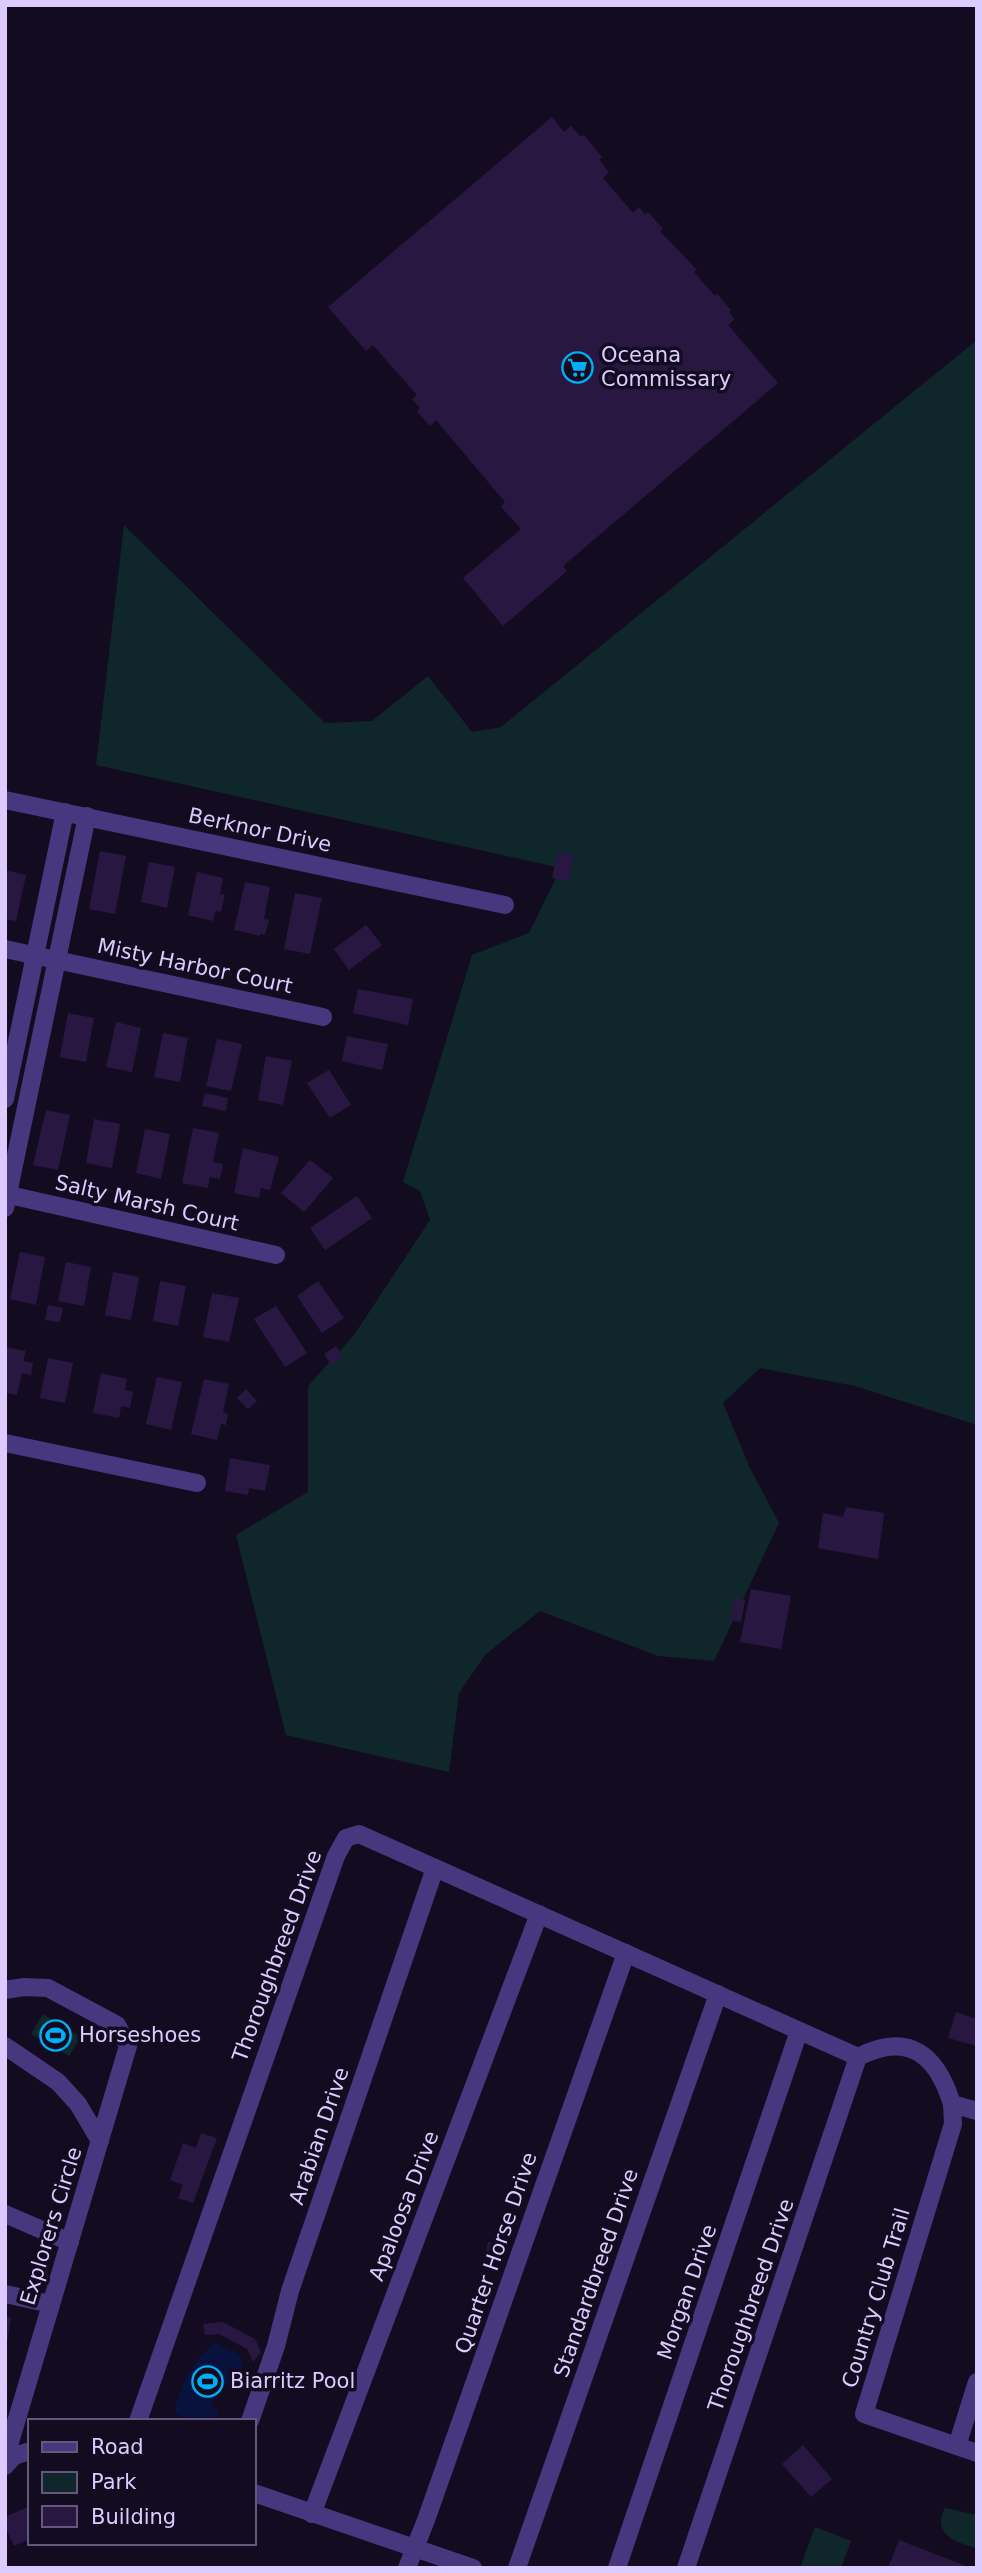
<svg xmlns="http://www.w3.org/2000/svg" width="982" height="2573" viewBox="0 0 982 2573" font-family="'DejaVu Sans',sans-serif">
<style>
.green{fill:#0f262a}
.water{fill:#08123d}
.building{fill:#281841}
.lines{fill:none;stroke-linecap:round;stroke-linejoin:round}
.street{stroke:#47377f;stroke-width:18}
.labels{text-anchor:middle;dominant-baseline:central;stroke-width:7;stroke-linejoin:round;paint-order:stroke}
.poi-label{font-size:21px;fill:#dbcbff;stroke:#130c20;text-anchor:start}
.street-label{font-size:21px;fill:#dbcbff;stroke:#130c20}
</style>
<rect width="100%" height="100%" fill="#130c20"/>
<g class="green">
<path d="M977,340V1425L855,1386L760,1368L723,1403L749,1466L779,1523L714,1661L658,1656L540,1611L485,1655L459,1693L449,1772L286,1735L236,1535L308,1492V1386L354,1335L430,1220L420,1191L403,1182L472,955L529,933L561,868L96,765L124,525L325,723L372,721L428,676L472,732L501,727Z"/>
<path d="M43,2014L81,2037L69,2056L31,2034Z"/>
<path d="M945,2508L977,2515L975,2548C956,2542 931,2534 945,2508Z"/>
<path d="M815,2527L851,2541L841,2568H800Z"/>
</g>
<path class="water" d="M214,2342C222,2347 233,2350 240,2356C251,2367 228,2380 222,2388C217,2394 214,2401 211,2408L219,2411L218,2416C204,2425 190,2420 175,2413C179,2383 193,2363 214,2342Z"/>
<g class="building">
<path d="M552,117L564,132L571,126L581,137L584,135L602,157L599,160L609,172L603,178L633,213L639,207L645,214L648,212L663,229L660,231L697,270L694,272L715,296L717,294L731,310L729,312L735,319L728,325L778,383L563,566L567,571L503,626L463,578L521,529L501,507L505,502L436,420L430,426L417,411L420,408L412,399L417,395L373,345L366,351L328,307Z"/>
<path d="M100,851L126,856L115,914L89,909Z"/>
<path d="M558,851L574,855L569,881L552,878Z"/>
<path d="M149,862L175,867L167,908L141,902Z"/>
<path d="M5,870L26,875L16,921L5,919Z"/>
<path d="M197,872L223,878L220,894L225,895L221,912L215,911L213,921L188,915Z"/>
<path d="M245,882L270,887L264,919L269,920L265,935L260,934V936L234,930Z"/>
<path d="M295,893L322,898L310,954L284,949Z"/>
<path d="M366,925L382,945L349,970L334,949Z"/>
<path d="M358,989L413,999L408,1025L353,1013Z"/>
<path d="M68,1013L94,1018L86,1062L60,1057Z"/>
<path d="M116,1022L141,1028L132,1072L106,1067Z"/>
<path d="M163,1033L188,1038L180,1082L154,1077Z"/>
<path d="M347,1036L388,1044L382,1070L342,1061Z"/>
<path d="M217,1039L242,1044L231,1091L206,1086Z"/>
<path d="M266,1056L292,1061L283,1105L258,1100Z"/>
<path d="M329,1070L351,1105L330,1118L307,1083Z"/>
<path d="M205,1093L228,1098L226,1111L202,1106Z"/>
<path d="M46,1110L70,1115L58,1170L33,1165Z"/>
<path d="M94,1119L120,1124L112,1168L86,1163Z"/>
<path d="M193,1128L219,1133L213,1162L223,1164L220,1179L210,1177L208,1188L182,1183Z"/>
<path d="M145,1129L170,1134L161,1179L136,1173Z"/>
<path d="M243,1148L279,1157L270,1190L261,1188L259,1198L234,1193Z"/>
<path d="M310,1160L333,1178L304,1212L281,1193Z"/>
<path d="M357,1196L372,1218L325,1250L310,1228Z"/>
<path d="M20,1252L45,1257L36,1305L10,1299Z"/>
<path d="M66,1262L91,1267L84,1306L58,1301Z"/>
<path d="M113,1272L139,1277L131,1320L105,1315Z"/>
<path d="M160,1281L186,1286L178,1326L153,1321Z"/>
<path d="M318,1281L344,1318L322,1333L297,1296Z"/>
<path d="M212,1293L239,1298L229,1342L203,1337Z"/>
<path d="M48,1305L63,1308L60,1322L45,1320Z"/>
<path d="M276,1306L307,1353L285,1367L254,1319Z"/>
<path d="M336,1346L343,1357L331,1365L324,1354Z"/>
<path d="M5,1347L26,1351L23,1361L33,1363L31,1375L22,1373L17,1395L5,1393Z"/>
<path d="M48,1358L73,1363L65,1403L40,1398Z"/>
<path d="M101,1373L127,1379L125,1390L133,1392L130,1408L121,1406L119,1418L93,1413Z"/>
<path d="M157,1377L182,1382L171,1430L146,1424Z"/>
<path d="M204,1379L229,1384L223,1412L228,1414L226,1425L221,1424L217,1440L191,1434Z"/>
<path d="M246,1389L257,1401L248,1409L237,1398Z"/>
<path d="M230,1458L270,1465L265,1491L249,1488L248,1495L225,1491Z"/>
<path d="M846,1507L884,1513L878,1559L818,1548L823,1513L843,1517Z"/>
<path d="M751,1589L791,1596L781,1649L740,1642Z"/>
<path d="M734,1598L745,1600L741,1622L730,1620Z"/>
<path d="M956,2012L977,2019V2046L948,2038Z"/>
<path d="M201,2133L217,2138L193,2203L178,2198L183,2185L170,2180L183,2143L196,2148Z"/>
<path d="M488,2242L504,2246L500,2260L485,2256Z"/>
<path d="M5,2316L11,2318L7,2342L5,2341Z"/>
<path d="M223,2322L255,2339L261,2352L253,2362L247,2349L219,2334L205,2335L203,2324Z"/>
<path d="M803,2445L832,2479L811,2497L782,2464Z"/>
<path d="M30,2506V2539L14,2546L5,2526V2517Z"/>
<path d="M899,2540L971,2568H888Z"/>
</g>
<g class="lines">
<g class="street">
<path d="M5,800L505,905"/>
<path d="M5,949L323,1017"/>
<path d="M5,1099L65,812"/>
<path d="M5,1194L276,1255"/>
<path d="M5,1208L87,816"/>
<path d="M5,1443L197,1483"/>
<path d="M5,1990L24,1987L48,1988L117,2025L128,2046L5,2459"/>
<path d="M5,2046L58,2082L78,2104L100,2141"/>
<path d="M977,2111L952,2104L953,2124L864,2414L977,2453"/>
<path d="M5,2214L70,2242"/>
<path d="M5,2294L51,2304"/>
<path d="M138,2421L336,1856L346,1838L359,1834L858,2057"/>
<path d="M250,2421L276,2346L290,2291L435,1868"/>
<path d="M957,2446L977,2382"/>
<path d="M5,2466L14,2456L30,2451"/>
<path d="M254,2493L473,2568"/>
<path d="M312,2514L539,1914"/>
<path d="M407,2568L426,2520L626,1953"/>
<path d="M517,2568L718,1994"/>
<path d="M617,2568L799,2031"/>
<path d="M686,2568L858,2057C909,2031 937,2055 952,2104"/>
</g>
</g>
<defs>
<symbol id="supermarket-ring" viewBox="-11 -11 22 22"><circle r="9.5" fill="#130c20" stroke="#00aff6" stroke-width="1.5"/><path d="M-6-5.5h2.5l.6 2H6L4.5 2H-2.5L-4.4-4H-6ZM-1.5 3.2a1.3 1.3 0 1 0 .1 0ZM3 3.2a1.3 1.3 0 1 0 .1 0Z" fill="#00aff6"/></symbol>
<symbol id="stadium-ring" viewBox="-11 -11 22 22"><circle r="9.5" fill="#130c20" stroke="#00aff6" stroke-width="1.5"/><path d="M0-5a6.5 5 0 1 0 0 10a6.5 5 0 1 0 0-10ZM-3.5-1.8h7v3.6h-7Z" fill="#00aff6"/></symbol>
</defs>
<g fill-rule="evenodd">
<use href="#supermarket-ring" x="560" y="350" width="35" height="35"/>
<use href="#stadium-ring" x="38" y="2018" width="35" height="35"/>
<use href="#stadium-ring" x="190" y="2364" width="35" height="35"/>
</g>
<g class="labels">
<g class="poi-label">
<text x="601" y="355">Oceana<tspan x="601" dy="24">Commissary</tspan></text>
<text x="79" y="2035">Horseshoes</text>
<text x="230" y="2381">Biarritz Pool</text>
</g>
<g class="street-label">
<text transform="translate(260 830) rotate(12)">Berknor Drive</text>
<text transform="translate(195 966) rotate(12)">Misty Harbor Court</text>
<text transform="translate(147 1203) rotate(13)">Salty Marsh Court</text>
<text transform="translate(277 1956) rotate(-70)">Thoroughbreed Drive</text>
<text transform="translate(319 2136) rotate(-71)">Arabian Drive</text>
<text transform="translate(404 2206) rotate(-69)">Apaloosa Drive</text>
<text transform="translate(51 2226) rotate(-73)">Explorers Circle</text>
<text transform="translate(496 2253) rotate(-71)">Quarter Horse Drive</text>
<text transform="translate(596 2273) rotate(-71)">Standardbreed Drive</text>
<text transform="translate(687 2292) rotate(-71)">Morgan Drive</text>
<text transform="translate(876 2298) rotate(-73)">Country Club Trail</text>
<text transform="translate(751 2305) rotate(-71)">Thoroughbreed Drive</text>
</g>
</g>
<rect width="982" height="2573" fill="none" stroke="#dbcbff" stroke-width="14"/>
<rect x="28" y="2419" width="228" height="126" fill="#130c20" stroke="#635879" stroke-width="2"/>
<rect x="42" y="2442" width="35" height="10" fill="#47377f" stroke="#635879" stroke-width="2"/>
<text x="91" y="2454" font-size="21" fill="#dbcbff">Road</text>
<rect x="42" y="2472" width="35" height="21" fill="#0f262a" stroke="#635879" stroke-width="2"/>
<text x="91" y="2489" font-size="21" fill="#dbcbff">Park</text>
<rect x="42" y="2506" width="35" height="21" fill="#281841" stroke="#635879" stroke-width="2"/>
<text x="91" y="2524" font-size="21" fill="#dbcbff">Building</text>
</svg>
